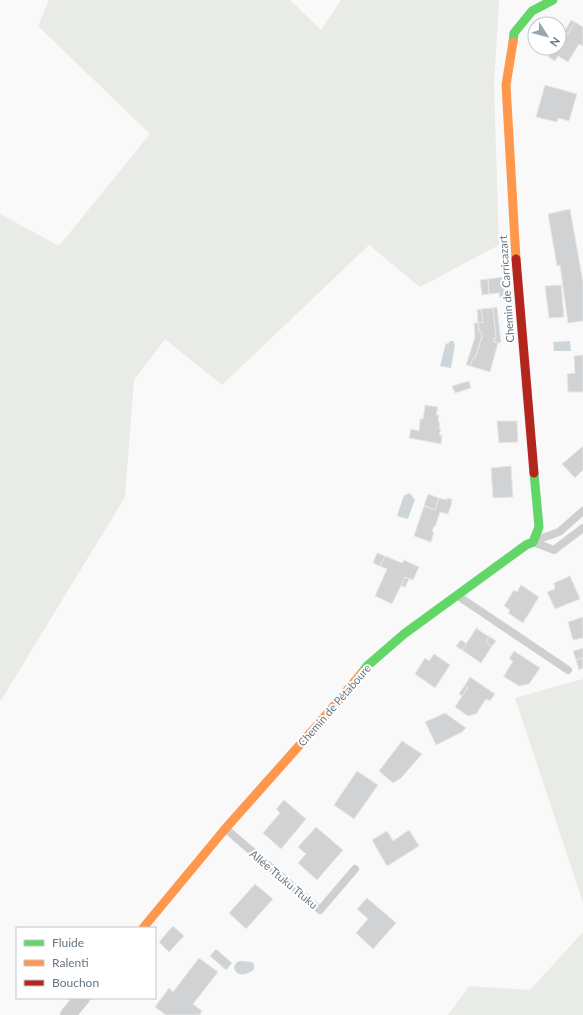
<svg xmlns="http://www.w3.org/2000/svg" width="583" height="1015" viewBox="0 0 583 1015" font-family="Lato,sans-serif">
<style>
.green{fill:#e8ebe6}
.water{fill:#ced6d9}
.building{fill:#d0d2d3;stroke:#e8e8e8}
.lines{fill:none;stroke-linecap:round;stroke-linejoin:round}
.lane{stroke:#cecfd0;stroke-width:8}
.street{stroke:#cecfd0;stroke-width:16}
.fast{stroke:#63d668;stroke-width:9}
.slow{stroke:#ff974d;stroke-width:9}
.jam{stroke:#b3261e;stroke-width:9}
.labels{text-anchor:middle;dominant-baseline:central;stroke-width:4;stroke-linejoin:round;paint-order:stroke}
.street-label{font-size:11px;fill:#657683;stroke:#fff}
</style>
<rect width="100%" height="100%" fill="#f9f9f9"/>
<g class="green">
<path d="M49,0H290L321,30L341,0H499L494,85L499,245L420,287L369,245L222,385L165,339L134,380L125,497L0,702V214L59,246L150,134L38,26Z"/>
<path d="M583,679V903L515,698Z"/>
<path d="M583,932V1015H448L469,986L530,990Z"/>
</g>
<g class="water">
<path d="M450,341H453L455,344L451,368L440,366L446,343L448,344Z"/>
<path d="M570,341L571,351H554L553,342Z"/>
<path d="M408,493L412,495L413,498L415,499L408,519L397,516L404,495H406Z"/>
<path d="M241,961L251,962L254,964V969C248,975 236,978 234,967L237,962Z"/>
</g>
<g class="building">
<path d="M571,20L575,22L568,34L564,32Z"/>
<path d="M575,22L583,27V46L579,44L568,62L558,56L555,61L548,57L554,48H559V39L564,32L568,34Z"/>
<path d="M545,85L577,94L569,121L558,118L557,122L536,117Z"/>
<path d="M570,209L583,282V321L568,323L560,265L557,266L548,214Z"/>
<path d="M503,277L505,298H500L499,293L489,294L488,279Z"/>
<path d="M488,279L489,294L482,295L480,280Z"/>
<path d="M561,285L564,317L549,318L545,286Z"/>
<path d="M497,307L501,343L494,342V338H496L493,308Z"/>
<path d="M493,308L496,338H494V342L498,343L490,372L470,366L473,358H475L481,339H482L481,332H479L478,323L483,322L481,309Z"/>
<path d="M481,309L483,322L478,323L477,310Z"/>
<path d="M474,323H478L479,332H481L482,339H481L475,358H473L470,366L466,365L475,337Z"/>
<path d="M583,355V392H568L567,374L575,373L574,356Z"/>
<path d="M469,381L471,388L455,393L452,386Z"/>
<path d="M425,405L438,407L436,415H439L438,422H440L439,429H441L439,435H442L441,444L409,438L411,429L419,431L420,419H423Z"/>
<path d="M497,421H517L518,442L499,443Z"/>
<path d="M583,446V470L575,478L562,464Z"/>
<path d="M511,466L513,497L493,498L491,468Z"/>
<path d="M428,494L439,498L435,510L424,506Z"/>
<path d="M439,498L447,500V498L452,499L451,502H452L448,514L440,512L435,527L434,526L432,532H434L431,542L414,536L424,506L435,510Z"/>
<path d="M377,553L385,556L380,566L373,563Z"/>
<path d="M385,556L402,563L404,560L419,567L413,580L405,577L392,604L375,596L387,569L380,566Z"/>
<path d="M570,576L580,599L555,609L547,592L555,589L554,583Z"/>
<path d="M405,577L409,579L405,587L401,586Z"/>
<path d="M521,585L539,597L523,623L508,613L510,610L504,606L514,590L517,592Z"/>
<path d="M583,617V638L573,640L568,622Z"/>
<path d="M477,627V629L488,636L490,635L486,642L492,646L481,663L462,650Z"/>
<path d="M489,636L496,641L492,646L486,642Z"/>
<path d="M461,640L467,644L462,650L456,646Z"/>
<path d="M583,648V658L576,660L573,651Z"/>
<path d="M514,651L540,668L529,684L519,686L503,676H504L513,661L509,659Z"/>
<path d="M434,654L450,665L435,688L415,674L425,658L429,661Z"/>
<path d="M583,658V668L579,670L576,660Z"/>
<path d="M470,677L495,694L490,701L486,699L476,714L468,716L455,707L468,687L465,685Z"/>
<path d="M465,685L468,687L462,696L459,694Z"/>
<path d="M445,713L466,728L462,732L436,745L425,722Z"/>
<path d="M402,741L422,754L401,778L393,783L379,771Z"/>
<path d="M357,771L378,785L354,819L334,805Z"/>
<path d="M284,800L306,819L281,849L263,833L280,813L276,809Z"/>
<path d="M316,827L343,850L317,880L298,863L306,854L298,847Z"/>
<path d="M409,830L419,846L387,866L372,840L387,831L393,841Z"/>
<path d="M255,884L273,899L246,929L229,913Z"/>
<path d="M367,898L396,923L373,949L356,933L368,919L357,909Z"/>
<path d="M173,926L184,936L169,952L159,942Z"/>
<path d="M216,949L232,963L226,970L210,956Z"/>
<path d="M199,958L218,972L193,1004L202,1011L200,1015H166L155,1007L169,988L173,992Z"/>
</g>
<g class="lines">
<g class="lane">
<path d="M537,540L559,532L583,511"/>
<path d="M533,542L554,550L583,528"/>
<path d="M458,596L568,670"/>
<path d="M226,829L320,910L355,869"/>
</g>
<path class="street" d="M68,1015L82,998"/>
<g class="fast">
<path d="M513,42L514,33L532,11L553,0"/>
<path d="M361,674L367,666L404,634L526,545L533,542L539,527L534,473"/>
</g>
<g class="slow">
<path d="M513,42L506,85L516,259"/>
<path d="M143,928L225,829L321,721L361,674"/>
</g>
<path class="jam" d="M516,259L534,473"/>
</g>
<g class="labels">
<g class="street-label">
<text transform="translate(506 289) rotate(-94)">Chemin de Carricazart</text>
<text transform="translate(334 705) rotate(-49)">Chemin de Pétaboure</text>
<text transform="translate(284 879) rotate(40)">Allée Ttuku Ttuku</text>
</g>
</g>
<rect x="16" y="927" width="140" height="72" fill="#ffffff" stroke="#c1c8cd"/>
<rect x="24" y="940" width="20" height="6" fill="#63d668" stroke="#c1c8cd"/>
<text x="52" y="947" font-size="12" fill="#657683">Fluide</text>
<rect x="24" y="960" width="20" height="6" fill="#ff974d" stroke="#c1c8cd"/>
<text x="52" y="967" font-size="12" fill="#657683">Ralenti</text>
<rect x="24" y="980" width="20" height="6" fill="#b3261e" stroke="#c1c8cd"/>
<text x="52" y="987" font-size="12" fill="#657683">Bouchon</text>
<g transform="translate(547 36) rotate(126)"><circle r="19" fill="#ffffff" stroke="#c1c8cd"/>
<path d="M0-3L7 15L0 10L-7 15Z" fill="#99a4ac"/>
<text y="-6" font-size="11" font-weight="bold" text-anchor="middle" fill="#657683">N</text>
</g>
</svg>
